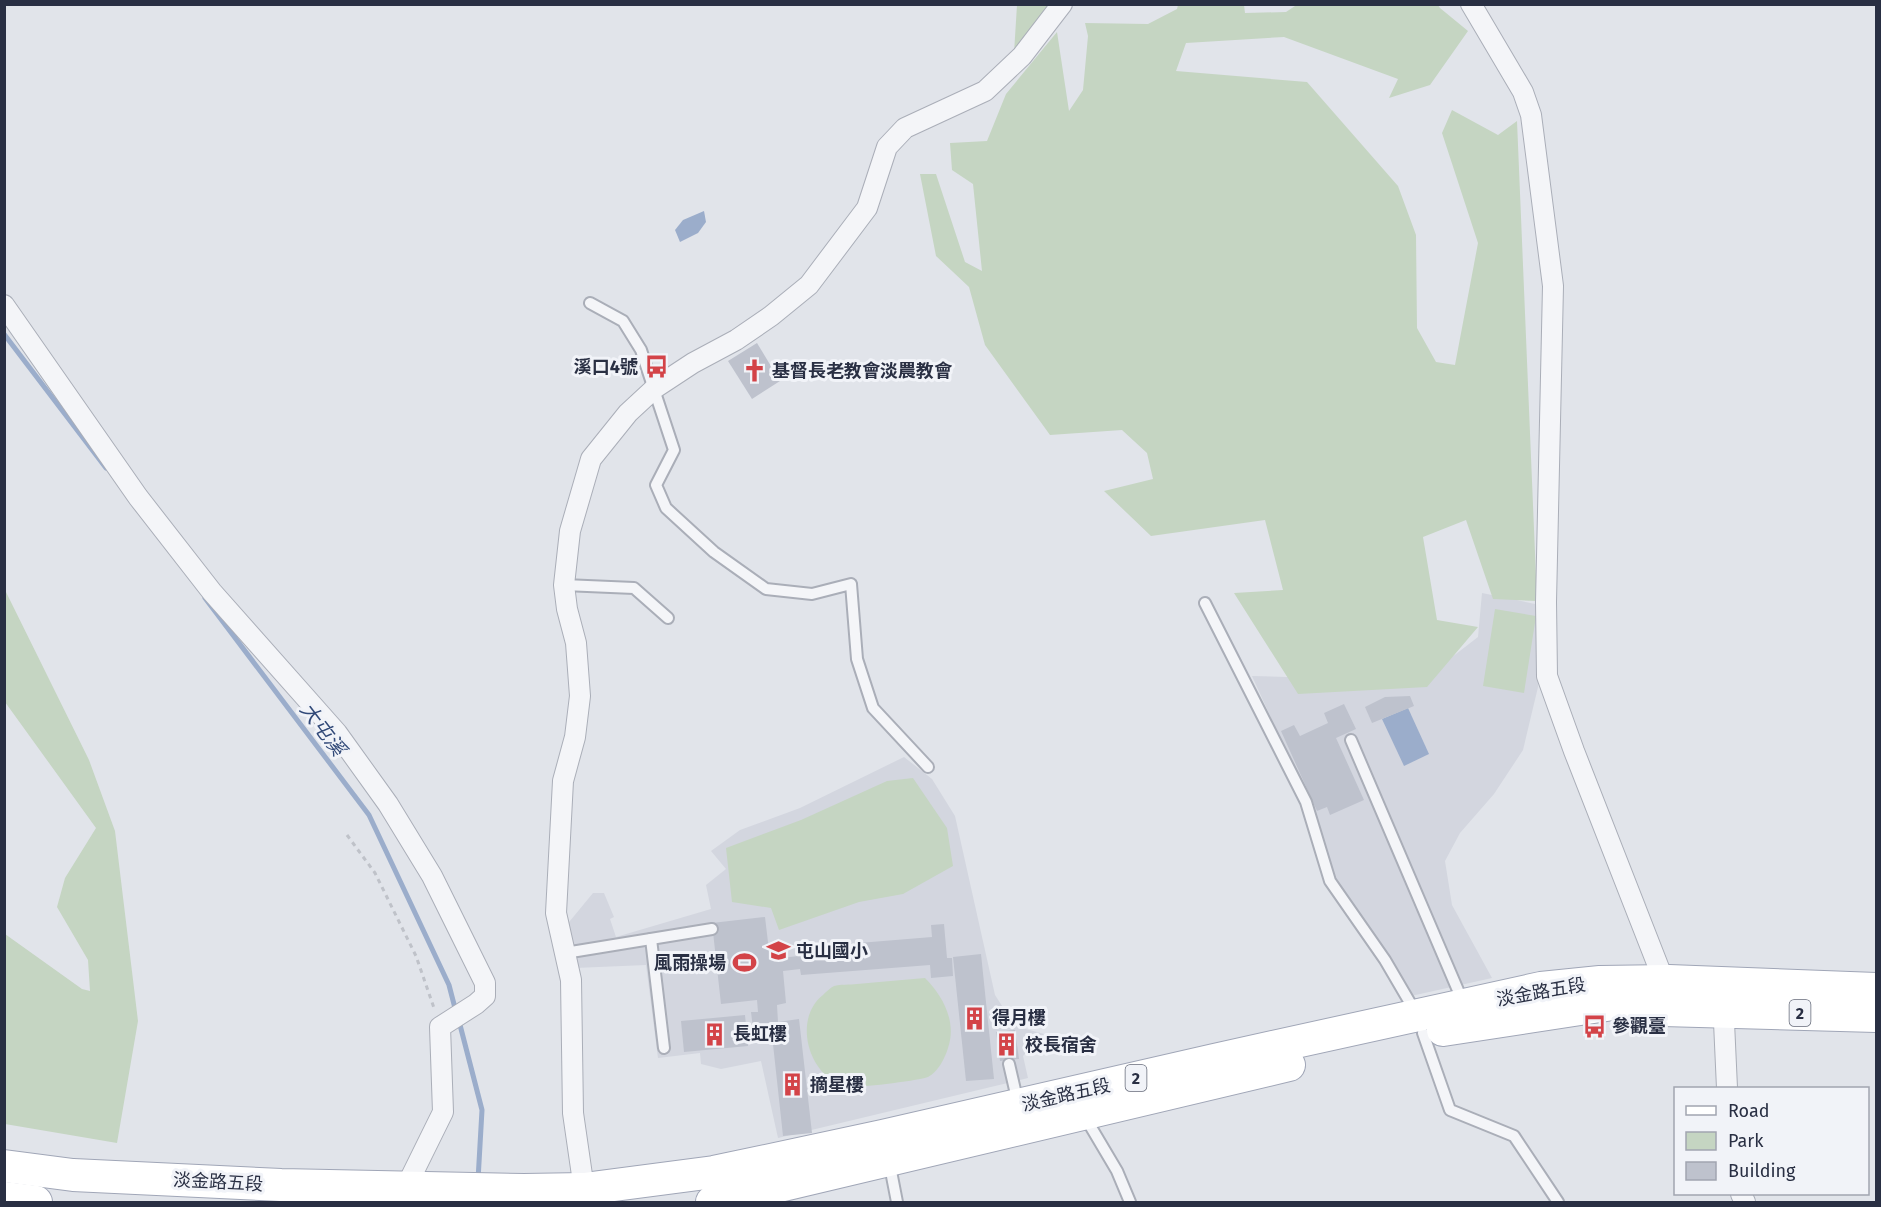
<svg xmlns="http://www.w3.org/2000/svg" width="1881" height="1207" viewBox="0 0 1881 1207" font-family="'Fira Sans','Noto Sans TC',sans-serif">
<style>
.built{fill:#d3d6df}
.green{fill:#c5d5c2}
.water{fill:#9badcb}
.lines{fill:none;stroke-linecap:round;stroke-linejoin:round}
.stream{stroke:#9badcb;stroke-width:5}
.building{fill:#bec2cd}
.lane-casing{stroke:#aaaeb8;stroke-width:14}
.street-casing{stroke:#aaaeb8;stroke-width:22}
.primary-casing{stroke:#a0a6b7;stroke-width:34}
.path{stroke:#bfc2c9;stroke-width:3;stroke-dasharray:4.5 4.5;stroke-linecap:butt}
.lane{stroke:#f4f5f8;stroke-width:10}
.street{stroke:#f4f5f8;stroke-width:20}
.primary{stroke:#fff;stroke-width:32}
.labels{text-anchor:middle;dominant-baseline:central;stroke-width:6;stroke-linejoin:round;paint-order:stroke}
.shield{fill:#f1f3f8;stroke:#656a79;stroke-width:1.5}
.shield-label{font-size:16px;font-weight:bold;fill:#292f43}
.poi-label{font-size:18px;font-weight:bold;fill:#292f43;stroke:#f1f3f8;text-anchor:start}
.street-label{font-size:18px;fill:#292f43;stroke:#f1f3f8}
.water-label{font-size:20px;font-style:italic;fill:#314978;stroke:#f1f3f8}
</style>
<rect width="100%" height="100%" fill="#e1e4ea"/>
<g class="built">
<path d="M1482,593L1540,605L1538,687L1523,750L1494,794L1460,833L1445,861L1452,905L1492,978L1411,996L1350,899L1334,880L1312,808L1252,676L1421,681L1478,637Z"/>
<path d="M904,757L932,779L955,816L995,995L1015,1026L1044,1034L1023,1056L1028,1078L778,1138L761,1061L721,1069L701,1064L700,1053L658,1058L646,965L575,968L565,927L593,893H604L614,917L610,919L616,937L711,909L706,885L726,869L711,851L740,830L800,808Z"/>
</g>
<g class="green">
<path d="M1298,4L1438,5L1440,8L1468,31L1430,85L1389,98L1398,79L1284,37L1186,43L1176,71L1307,82L1398,186L1416,235L1417,328L1436,362L1455,365L1478,243L1442,133L1452,110L1498,135L1517,121L1537,601L1493,599L1466,520L1423,537L1437,620L1478,627L1427,687L1298,694L1234,593L1283,590L1265,520L1151,536L1104,491L1153,479L1147,453L1122,430L1050,435L985,345L969,287L936,256L920,174H936L965,262L982,271L973,184L952,170L950,143L987,141L1006,94L1057,32L1069,111L1083,90L1088,36L1085,23L1148,24L1177,9L1178,5H1244L1245,13L1286,12Z"/>
<path d="M1017,5H1050L1014,53Z"/>
<path d="M5,590L89,760L115,831L138,1021L117,1143L5,1124V934L82,989L90,991L88,960L57,907L65,878L96,828L5,702Z"/>
<path d="M1495,609L1536,616L1524,693L1483,686Z"/>
<path d="M913,778L947,828L953,866L903,894L859,902L779,930L771,908L732,902L726,848L801,820L887,781Z"/>
<path d="M925,978C943,996 957,1022 948,1048C945,1058 938,1072 928,1077C923,1080 863,1087 855,1087C847,1086 840,1085 833,1081C805,1063 796,1016 823,995C826,992 830,988 834,986C840,984 850,985 857,984C879,982 902,980 925,978Z"/>
</g>
<g class="water">
<path d="M704,211L706,222L698,233L680,242L675,230L683,220Z"/>
<path d="M1408,708L1429,754L1404,766L1382,719Z"/>
</g>
<g class="lines">
<g class="stream">
<path d="M4,334L106,468"/>
<path d="M205,598L369,815L449,985L456,1012"/>
<path d="M459,1021L482,1110L478,1180"/>
</g>
</g>
<g class="building">
<path d="M757,343L780,381L752,399L728,361Z"/>
<path d="M1410,696L1414,706L1372,723L1365,707L1385,697Z"/>
<path d="M1344,704L1356,729L1336,738L1364,800L1330,815L1327,807L1317,811L1281,731L1294,725L1300,736L1328,723L1324,713Z"/>
<path d="M765,917L770,959L799,956L798,948L932,937L931,925L944,924L947,958H952L953,976L931,978L930,965L801,975L800,969L783,971L786,1003L777,1005L778,1022L799,1019L812,1133L783,1136L772,1035L754,1037L751,1012H758L757,1000L721,1004L712,923Z"/>
<path d="M981,954L994,1079L966,1081L953,957Z"/>
<path d="M745,1015L748,1046L684,1052L681,1021Z"/>
<path d="M1015,1030L1019,1059L1000,1061L996,1032Z"/>
</g>
<g class="lines">
<defs>
<g id="lane">
<path d="M590,303L623,321L641,350L674,450L656,485L666,508L714,552L766,589L812,594L851,584L857,659L873,708L928,767"/>
<path d="M564,585L634,588L668,618"/>
<path d="M1205,603L1306,802L1330,881L1385,960L1416,1013"/>
<path d="M1351,740L1463,1002"/>
<path d="M651,939L664,1048"/>
<path d="M564,951L571,952L712,929"/>
<path d="M1423,1033L1450,1110L1514,1136L1558,1202"/>
<path d="M1009,1064L1018,1103"/>
<path d="M1085,1117L1117,1171L1130,1202"/>
<path d="M889,1161L897,1202"/>
</g>
<g id="street">
<path d="M1471,4L1523,92L1531,115L1553,286L1546,602L1547,676L1574,751L1664,981V989"/>
<path d="M4,305L138,497L212,592L337,733L388,804L432,876L485,983V996L476,1004L440,1027L443,1112L405,1189"/>
<path d="M1723,1000L1727,1088"/>
<path d="M584,1189L573,1113L571,980L556,913L563,781L575,737L580,696L576,643L567,609L564,585L570,531L591,459L628,413L655,388L693,363L736,340L771,316L809,285L867,208L887,147L905,128L985,91L1022,56L1062,4"/>
<path d="M1741,1194L1745,1202"/>
</g>
<g id="primary">
<path d="M1443,1030L1613,1004L1663,1010L1876,1016"/>
<path d="M4,1166L73,1175L281,1185L524,1190L584,1189L714,1172L883,1136L1214,1060L1541,988L1600,982L1669,981L1876,989"/>
<path d="M4,1198L36,1202"/>
<path d="M712,1202L1289,1065"/>
</g>
</defs>
<use href="#lane" class="lane-casing"/>
<use href="#street" class="street-casing"/>
<use href="#primary" class="primary-casing"/>
<path class="path" d="M347,835L375,873L416,956L434,1008"/>
<use href="#lane" class="lane"/>
<use href="#street" class="street"/>
<use href="#primary" class="primary"/>
</g>
<defs>
<symbol id="bus-bare" viewBox="-9 -9 18 18"><path d="M-5-6H5V4H4V6H2V4H-2V6H-4V4H-5ZM-3.5-4V0h7V-4ZM-3.5 1.2v1.5H-2V1.2ZM2 1.2v1.5H3.5V1.2Z" fill="#d34348" stroke="#f1f3f8" stroke-width="2.5" paint-order="stroke"/></symbol>
<symbol id="church-bare" viewBox="-9 -9 18 18"><path d="M-1.2-6h2.4v3.5h3.3v2.4h-3.3V6h-2.4V-.1h-3.3v-2.4h3.3Z" fill="#d34348" stroke="#f1f3f8" stroke-width="2.5" paint-order="stroke"/></symbol>
<symbol id="school-bare" viewBox="-9 -9 18 18"><path d="M0-5L7-2L0 1L-7-2ZM-4 1L0 2.5L4 1V4Q0 6-4 4Z" fill="#d34348" stroke="#f1f3f8" stroke-width="2.5" paint-order="stroke"/></symbol>
<symbol id="stadium-bare" viewBox="-9 -9 18 18"><path d="M0-5a6.5 5 0 1 0 0 10a6.5 5 0 1 0 0-10ZM-3.5-1.8h7v3.6h-7Z" fill="#d34348" stroke="#f1f3f8" stroke-width="2.5" paint-order="stroke"/></symbol>
<symbol id="building-bare" viewBox="-9 -9 18 18"><path d="M-4-6H4V6H1V3H-1V6H-4ZM-2.5-4.3h1.7v1.8h-1.7ZM.8-4.3h1.7v1.8H.8ZM-2.5-1h1.7V.8h-1.7ZM.8-1h1.7V.8H.8Z" fill="#d34348" stroke="#f1f3f8" stroke-width="2.5" paint-order="stroke"/></symbol>
</defs>
<g fill-rule="evenodd">
<use href="#bus-bare" x="640" y="350" width="33" height="33"/>
<use href="#church-bare" x="738" y="354" width="33" height="33"/>
<use href="#school-bare" x="762" y="934" width="33" height="33"/>
<use href="#stadium-bare" x="728" y="946" width="33" height="33"/>
<use href="#building-bare" x="958" y="1002" width="33" height="33"/>
<use href="#bus-bare" x="1578" y="1010" width="33" height="33"/>
<use href="#building-bare" x="698" y="1018" width="33" height="33"/>
<use href="#building-bare" x="990" y="1028" width="33" height="33"/>
<use href="#building-bare" x="776" y="1068" width="33" height="33"/>
</g>
<g class="labels">
<g class="shield">
<rect x="1789.5" y="1000" width="21" height="26" rx="4.5"/>
<rect x="1125.5" y="1065" width="21" height="26" rx="4.5"/>
</g>
<g class="shield-label">
<text x="1800" y="1013">2</text>
<text x="1136" y="1078">2</text>
</g>
<g class="poi-label">
<text x="638" y="367" text-anchor="end">溪口4號</text>
<text x="772" y="371">基督長老教會淡農教會</text>
<text x="796" y="951">屯山國小</text>
<text x="726" y="963" text-anchor="end">風雨操場</text>
<text x="992" y="1018">得月樓</text>
<text x="1612" y="1026">參觀臺</text>
<text x="733" y="1034">長虹樓</text>
<text x="1025" y="1045">校長宿舍</text>
<text x="810" y="1085">摘星樓</text>
</g>
<g class="street-label">
<text transform="translate(1541 992) rotate(-10)">淡金路五段</text>
<text transform="translate(1066 1095) rotate(-13)">淡金路五段</text>
<text transform="translate(218 1182) rotate(3)">淡金路五段</text>
</g>
<g class="water-label">
<text transform="translate(323 729) rotate(53)">大屯溪</text>
</g>
</g>
<rect width="1881" height="1207" fill="none" stroke="#292f43" stroke-width="12"/>
<rect x="1674" y="1087" width="195" height="108" fill="#f1f3f8" stroke="#a1a5b0" stroke-width="1.5"/>
<rect x="1686" y="1106" width="30" height="9" fill="#ffffff" stroke="#a1a5b0" stroke-width="1.5"/>
<text x="1728" y="1117" font-size="18" fill="#292f43">Road</text>
<rect x="1686" y="1132" width="30" height="18" fill="#c5d5c2" stroke="#a1a5b0" stroke-width="1.5"/>
<text x="1728" y="1147" font-size="18" fill="#292f43">Park</text>
<rect x="1686" y="1162" width="30" height="18" fill="#bec2cd" stroke="#a1a5b0" stroke-width="1.5"/>
<text x="1728" y="1177" font-size="18" fill="#292f43">Building</text>
</svg>
